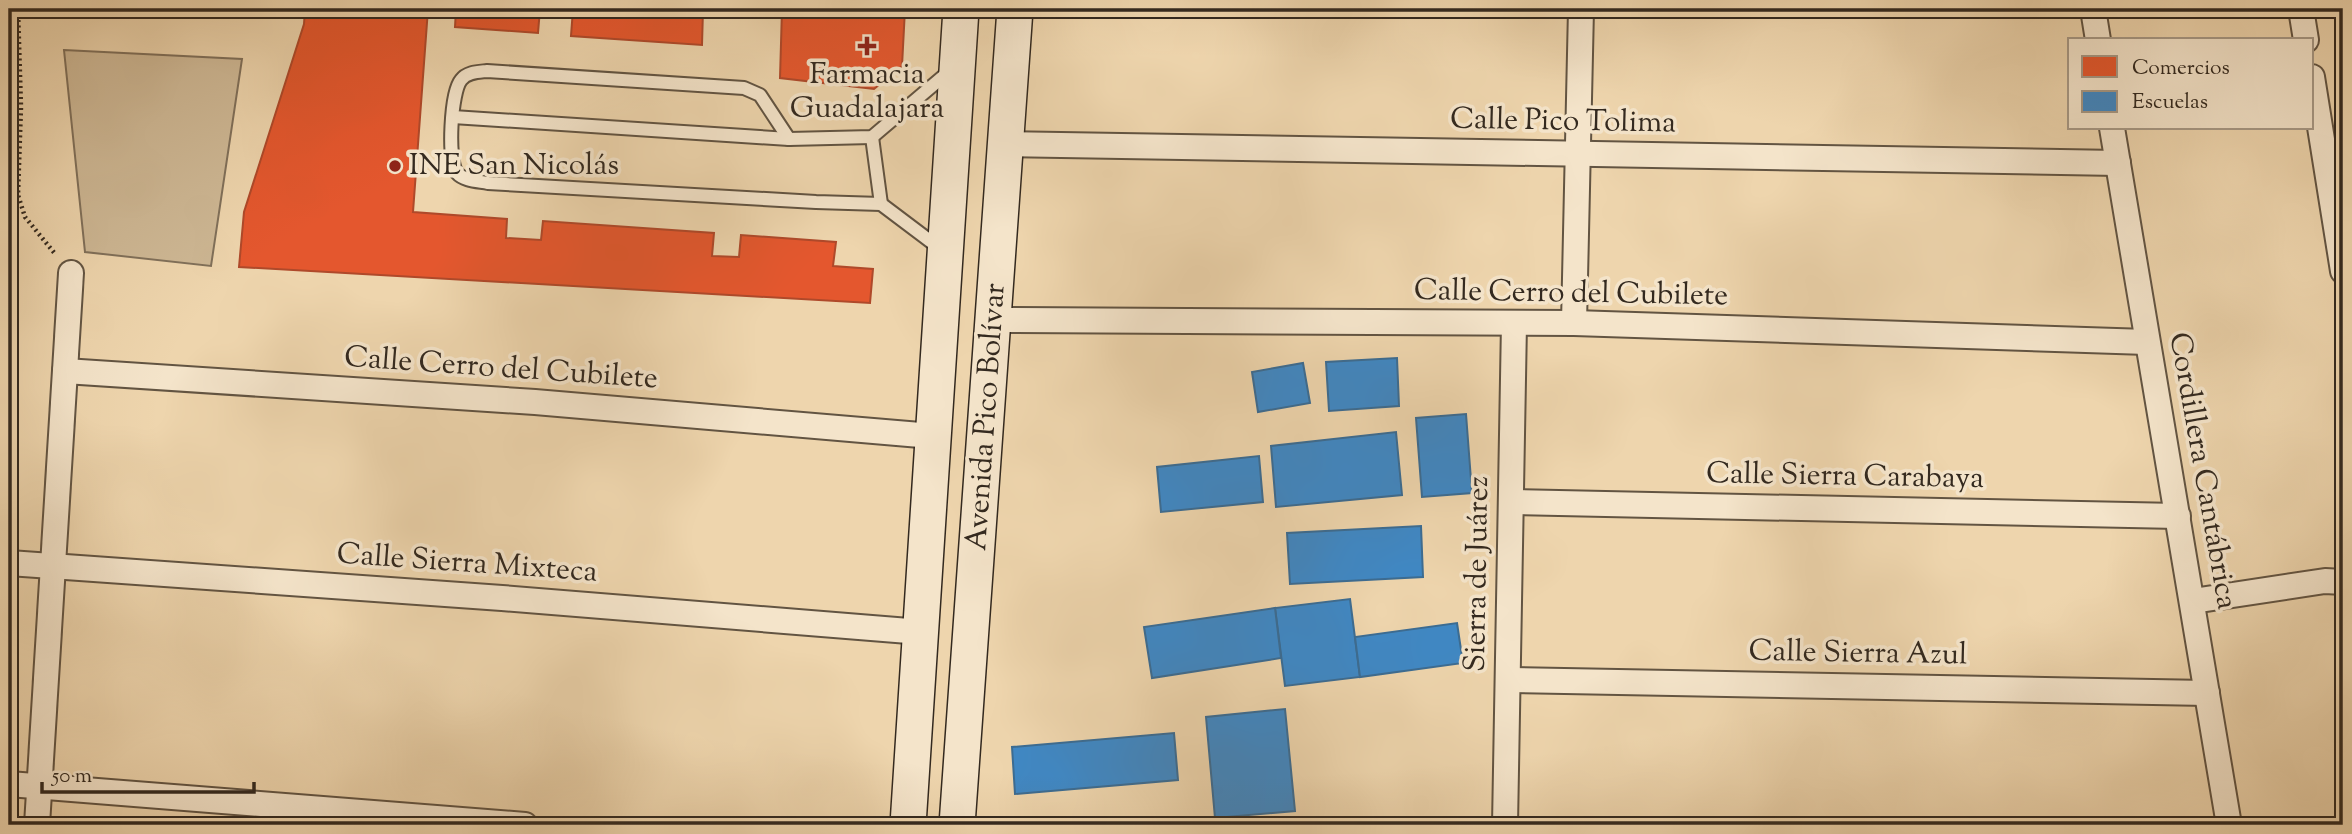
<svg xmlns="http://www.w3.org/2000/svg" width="2352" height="834" viewBox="0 0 2352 834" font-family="'Sorts Mill Goudy',serif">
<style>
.green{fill:#ceb895;stroke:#80705a;stroke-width:2}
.shops{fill:#e4572e;stroke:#af492a;stroke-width:2}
.schools{fill:#3f88c5;stroke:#3b6c93;stroke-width:2}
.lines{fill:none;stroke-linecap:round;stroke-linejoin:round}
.lane-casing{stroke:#625442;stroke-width:16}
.street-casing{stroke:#625442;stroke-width:28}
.secondary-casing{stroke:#33291f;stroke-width:38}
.path{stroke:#33291f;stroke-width:4.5;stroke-dasharray:2 3.5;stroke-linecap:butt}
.lane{stroke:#f4e4ca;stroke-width:12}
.street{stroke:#f4e4ca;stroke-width:24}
.secondary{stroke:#f4e4ca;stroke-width:35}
.poi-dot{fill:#8f2418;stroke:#f4e4ca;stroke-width:2.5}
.labels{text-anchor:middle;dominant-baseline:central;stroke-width:7;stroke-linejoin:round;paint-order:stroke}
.poi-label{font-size:30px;fill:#33291f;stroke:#f4e4ca}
.street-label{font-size:30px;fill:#33291f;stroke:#f4e4ca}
</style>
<rect width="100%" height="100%" fill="#eed5ad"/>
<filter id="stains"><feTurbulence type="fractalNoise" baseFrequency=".00286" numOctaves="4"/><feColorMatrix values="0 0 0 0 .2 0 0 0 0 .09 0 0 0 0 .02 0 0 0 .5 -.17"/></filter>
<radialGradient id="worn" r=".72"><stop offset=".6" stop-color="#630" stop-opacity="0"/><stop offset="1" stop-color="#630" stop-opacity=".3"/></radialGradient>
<path class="green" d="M64,50L242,59L211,266L85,252Z"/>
<g class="shops">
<path d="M305,9H428L413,212L507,219L506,238L541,240L543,221L714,233L712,256L739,257L741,235L836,242L833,266L873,269L870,303L239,267L244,212L304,24Z"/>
<path d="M456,9H540L538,33L455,27Z"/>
<path d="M573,9H727V11L703,10L702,45L571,36Z"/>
<path d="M782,9H905L902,66L874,89L780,78Z"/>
</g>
<g class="schools">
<path d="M1397,358L1399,406L1329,411L1326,362Z"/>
<path d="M1303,363L1310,403L1258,412L1252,372Z"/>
<path d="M1466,414L1472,493L1422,497L1416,418Z"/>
<path d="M1396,432L1402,495L1276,507L1271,446Z"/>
<path d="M1259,456L1263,502L1161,512L1157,467Z"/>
<path d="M1421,526L1423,577L1290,584L1287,533Z"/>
<path d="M1350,599L1360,677L1285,686L1275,608Z"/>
<path d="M1275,608L1281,658L1152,678L1144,627Z"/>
<path d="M1457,623L1463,663L1360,677L1355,637Z"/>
<path d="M1285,709L1295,811L1215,818L1206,717Z"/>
<path d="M1174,733L1178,780L1015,794L1012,747Z"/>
</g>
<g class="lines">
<defs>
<g id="lane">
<path d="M453,117L789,139L872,137L952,69"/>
<path d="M872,137L881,204"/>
<path d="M789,139L760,95L744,88L487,71C478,72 467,72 461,80C451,92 447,160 457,173C464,181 478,181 488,183L816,202L881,204L942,250"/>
</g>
<g id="street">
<path d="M2093,9L2098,40"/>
<path d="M2301,9L2306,40"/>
<path d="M2312,77L2343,271"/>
<path d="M2112,128L2229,825"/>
<path d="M1007,144L2118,163"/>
<path d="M994,320L1574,323L2147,342"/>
<path d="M1574,323L1581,9"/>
<path d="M65,371L535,402L932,436"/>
<path d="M1511,502L2178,516"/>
<path d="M9,563L502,598L921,632"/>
<path d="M2193,601L2325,581L2343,582"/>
<path d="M1509,680L2207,693"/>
<path d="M9,784L525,825"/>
<path d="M37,825L71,273"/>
<path d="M1505,825L1514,323"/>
</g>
<g id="secondary">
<path d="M908,825L961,9"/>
<path d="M957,825L1015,9"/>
</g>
</defs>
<use href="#lane" class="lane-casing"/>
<use href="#street" class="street-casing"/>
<use href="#secondary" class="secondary-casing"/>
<path class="path" d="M18,9L21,107L18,195L25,217L56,255"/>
<use href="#lane" class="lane"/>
<use href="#street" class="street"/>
<use href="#secondary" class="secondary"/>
</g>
<g class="poi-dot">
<path d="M863.5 35.5h7v7h7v7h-7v7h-7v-7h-7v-7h7z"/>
<circle cx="395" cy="166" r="7"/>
</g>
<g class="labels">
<g class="poi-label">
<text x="867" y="75">Farmacia<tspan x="867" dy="34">Guadalajara</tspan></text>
<text x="409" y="166" text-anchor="start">INE San Nicolás</text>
</g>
<g class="street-label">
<text transform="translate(1563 122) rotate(1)">Calle Pico Tolima</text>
<text transform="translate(1571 294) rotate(1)">Calle Cerro del Cubilete</text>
<text transform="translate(501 369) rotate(4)">Calle Cerro del Cubilete</text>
<text transform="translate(987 417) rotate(-86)">Avenida Pico Bolívar</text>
<text transform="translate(2202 471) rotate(80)">Cordillera Cantábrica</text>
<text transform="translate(1845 477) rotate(1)">Calle Sierra Carabaya</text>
<text transform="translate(467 564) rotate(4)">Calle Sierra Mixteca</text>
<text transform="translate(1478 574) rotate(-89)">Sierra de Juárez</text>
<text transform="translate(1858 654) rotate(1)">Calle Sierra Azul</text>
</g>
</g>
<rect width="2352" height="834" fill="none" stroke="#eed5ad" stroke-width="35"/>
<rect x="10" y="10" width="2331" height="813" fill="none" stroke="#33291f" stroke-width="3.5"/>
<rect x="18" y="18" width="2317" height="799" fill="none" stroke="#33291f" stroke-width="2"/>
<rect x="2068" y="38" width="245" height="91" fill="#f4e4ca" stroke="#a79986" stroke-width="2"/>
<rect x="2082" y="56" width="35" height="21" fill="#e4572e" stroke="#a79986" stroke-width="2"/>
<text x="2132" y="74" font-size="21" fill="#33291f">Comercios</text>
<rect x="2082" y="91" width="35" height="21" fill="#3f88c5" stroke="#a79986" stroke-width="2"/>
<text x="2132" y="108" font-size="21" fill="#33291f">Escuelas</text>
<path d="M42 782v10h212v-10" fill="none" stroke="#33291f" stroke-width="3.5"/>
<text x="52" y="782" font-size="21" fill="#33291f" stroke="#f4e4ca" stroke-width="5" paint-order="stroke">50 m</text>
<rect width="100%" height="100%" filter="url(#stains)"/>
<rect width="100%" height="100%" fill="url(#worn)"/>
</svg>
